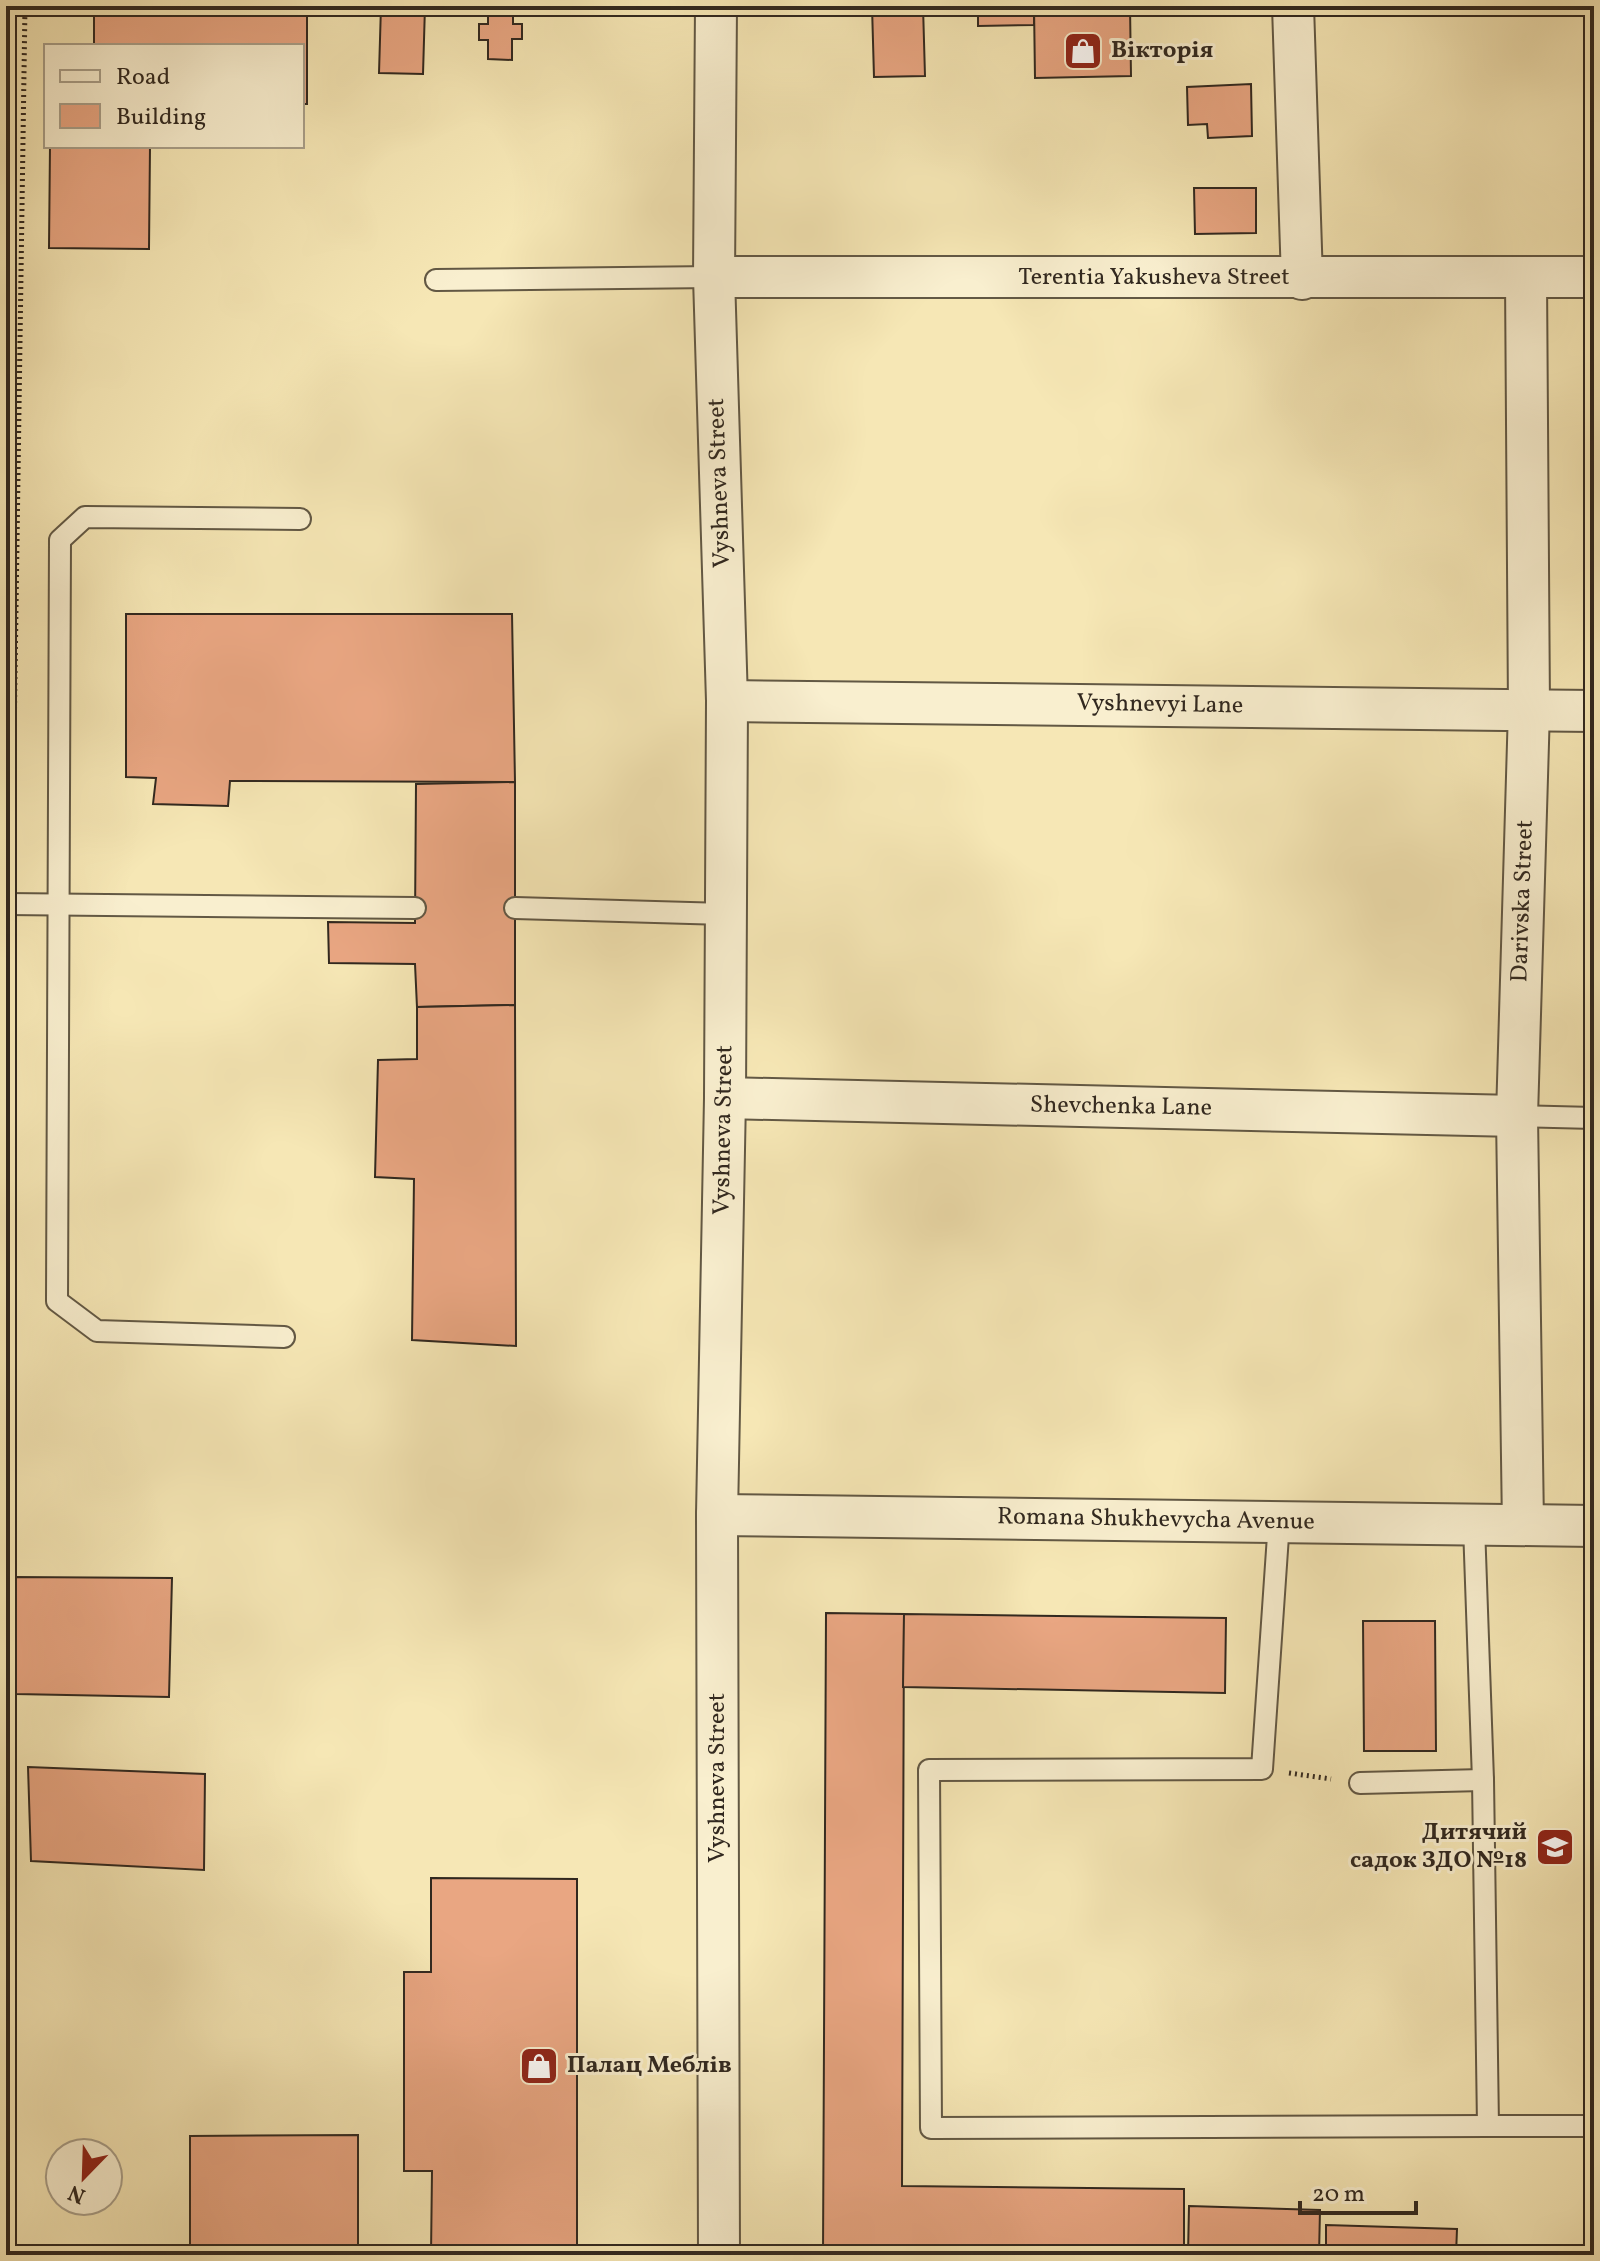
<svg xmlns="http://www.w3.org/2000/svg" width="1600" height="2261" viewBox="0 0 1600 2261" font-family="Vollkorn,serif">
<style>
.building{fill:#e9a682;stroke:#31281f;stroke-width:2}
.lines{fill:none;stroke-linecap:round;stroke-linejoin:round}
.service-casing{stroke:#625844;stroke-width:24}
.minor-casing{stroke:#625844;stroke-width:44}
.path{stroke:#31281f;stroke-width:5;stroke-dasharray:2 4;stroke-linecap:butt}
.service{stroke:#f9efcf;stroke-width:20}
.minor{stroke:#f9efcf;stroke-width:40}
.labels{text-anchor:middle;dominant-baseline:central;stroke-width:6;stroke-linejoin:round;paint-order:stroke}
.poi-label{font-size:24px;font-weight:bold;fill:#31281f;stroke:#f9efcf;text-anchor:start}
.street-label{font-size:24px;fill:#31281f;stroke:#f9efcf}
</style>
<rect width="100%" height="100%" fill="#f6e7b5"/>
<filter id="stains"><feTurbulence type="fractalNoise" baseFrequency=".0025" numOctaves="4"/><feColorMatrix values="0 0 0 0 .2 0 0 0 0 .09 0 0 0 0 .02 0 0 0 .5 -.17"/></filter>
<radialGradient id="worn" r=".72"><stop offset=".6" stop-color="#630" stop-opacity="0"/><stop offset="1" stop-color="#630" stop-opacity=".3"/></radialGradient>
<g class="building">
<path d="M381,6H425L423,74L379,73Z"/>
<path d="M488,6H513V24H522V39H512V60L488,59V40H479V24H488Z"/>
<path d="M872,6H923L925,76L874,77Z"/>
<path d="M978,6H1034V25L978,26Z"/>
<path d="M1034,6H1130L1131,76L1035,78Z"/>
<path d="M94,12L307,13V104H302V46H94Z"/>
<path d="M1251,84L1252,136L1208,138L1207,124L1188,125L1187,87Z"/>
<path d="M50,146H150L149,249L49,248Z"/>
<path d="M1194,188H1256V233L1195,234Z"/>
<path d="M126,614H512L515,782L230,781L228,806L153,804L156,778L126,777Z"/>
<path d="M515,782V1005L417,1007L415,964L329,963L328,922L415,923L416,784Z"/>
<path d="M515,1005L516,1346L412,1340L414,1179L375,1177L378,1060L417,1059V1007Z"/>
<path d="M13,1577L172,1578L169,1697L16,1694Z"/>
<path d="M826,1613L904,1614L902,2186L1184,2189V2255H823Z"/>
<path d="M904,1614L1226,1618L1225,1693L903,1687Z"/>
<path d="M1363,1621H1435L1436,1751H1364Z"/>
<path d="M28,1767L205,1774L204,1870L31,1861Z"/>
<path d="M431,1878L577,1879V2255H431L432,2171H404V1972H431Z"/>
<path d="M358,2135V2255H190V2136Z"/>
<path d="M1189,2206L1320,2210L1319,2255H1188Z"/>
<path d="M1326,2225L1457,2229L1456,2255H1326Z"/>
<path d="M1456,2245L1590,2248V2255H1456Z"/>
</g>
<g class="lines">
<defs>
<g id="service">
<path d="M436,280L714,277"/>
<path d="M6,904L415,908"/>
<path d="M515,908L725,914"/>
<path d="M1517,1116L1594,1118"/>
<path d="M284,1337L97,1331L57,1301L60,540L85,517L300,519"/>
<path d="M1279,1521L1262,1769L929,1770L931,2128L1488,2126"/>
<path d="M1474,1526L1483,1780L1488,2126H1594"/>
<path d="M1360,1783L1483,1780"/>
</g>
<g id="minor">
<path d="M716,6L714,277L727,701L725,1098L717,1515L719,2255"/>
<path d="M1293,6L1302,279"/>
<path d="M714,277H1594"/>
<path d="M727,701L1594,711"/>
<path d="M725,1098L1517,1116"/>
<path d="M717,1515L1594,1526"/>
<path d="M1523,1525L1517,1116L1529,709L1526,278"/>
</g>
</defs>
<use href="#service" class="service-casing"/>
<use href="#minor" class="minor-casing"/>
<g class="path">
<path d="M180,6V12"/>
<path d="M12,877L25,6"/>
<path d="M6,1543L12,931"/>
<path d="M1289,1773L1331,1779"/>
</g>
<use href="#service" class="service"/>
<use href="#minor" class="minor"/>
</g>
<defs>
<symbol id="shop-square" viewBox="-11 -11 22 22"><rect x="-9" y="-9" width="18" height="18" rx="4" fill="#8f2418" stroke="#f9efcf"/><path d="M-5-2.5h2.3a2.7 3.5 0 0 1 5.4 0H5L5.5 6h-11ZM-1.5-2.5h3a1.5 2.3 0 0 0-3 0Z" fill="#fff"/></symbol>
<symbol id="school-square" viewBox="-11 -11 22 22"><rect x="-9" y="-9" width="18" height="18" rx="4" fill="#8f2418" stroke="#f9efcf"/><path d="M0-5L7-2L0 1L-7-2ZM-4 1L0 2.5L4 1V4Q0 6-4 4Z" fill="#fff"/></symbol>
</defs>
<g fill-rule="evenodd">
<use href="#shop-square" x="1061" y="29" width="44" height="44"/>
<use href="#school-square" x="1533" y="1825" width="44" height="44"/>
<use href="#shop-square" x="517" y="2044" width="44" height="44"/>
</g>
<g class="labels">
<g class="poi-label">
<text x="1111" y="51">Вікторія</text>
<text x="1527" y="1833" text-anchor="end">Дитячий<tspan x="1527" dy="28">садок ЗДО №18</tspan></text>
<text x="567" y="2066">Палац Меблів</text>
</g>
<g class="street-label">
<text x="1154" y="278">Terentia Yakusheva Street</text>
<text transform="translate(720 483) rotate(-92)">Vyshneva Street</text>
<text transform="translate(1160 705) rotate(1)">Vyshnevyi Lane</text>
<text transform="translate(1523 901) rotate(-88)">Darivska Street</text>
<text transform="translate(1121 1107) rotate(1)">Shevchenka Lane</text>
<text transform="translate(724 1130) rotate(-89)">Vyshneva Street</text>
<text transform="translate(1156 1520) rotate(1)">Romana Shukhevycha Avenue</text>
<text transform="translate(718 1778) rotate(-90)">Vyshneva Street</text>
</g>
</g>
<rect width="1600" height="2261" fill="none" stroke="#f6e7b5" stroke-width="32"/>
<rect x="8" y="8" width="1584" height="2245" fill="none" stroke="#31281f" stroke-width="4"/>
<rect x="16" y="16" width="1568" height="2229" fill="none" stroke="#31281f" stroke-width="2"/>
<rect x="44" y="44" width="260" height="104" fill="#f9efcf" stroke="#a99f89" stroke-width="2"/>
<rect x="60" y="70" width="40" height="12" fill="#f9efcf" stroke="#a99f89" stroke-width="2"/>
<text x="116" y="84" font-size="24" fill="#31281f">Road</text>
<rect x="60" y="104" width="40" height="24" fill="#e9a682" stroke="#a99f89" stroke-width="2"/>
<text x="116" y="124" font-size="24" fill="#31281f">Building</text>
<g transform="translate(84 2177) rotate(203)"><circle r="38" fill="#f9efcf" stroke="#a99f89" stroke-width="2"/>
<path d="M0-6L14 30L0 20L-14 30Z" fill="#8f2418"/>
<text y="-12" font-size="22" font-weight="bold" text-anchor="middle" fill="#31281f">N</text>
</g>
<path d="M1300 2201v12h116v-12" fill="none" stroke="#31281f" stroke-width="4"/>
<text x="1312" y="2201" font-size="24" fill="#31281f" stroke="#f9efcf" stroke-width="6" paint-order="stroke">20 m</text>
<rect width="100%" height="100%" filter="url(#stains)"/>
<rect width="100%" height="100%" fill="url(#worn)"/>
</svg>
